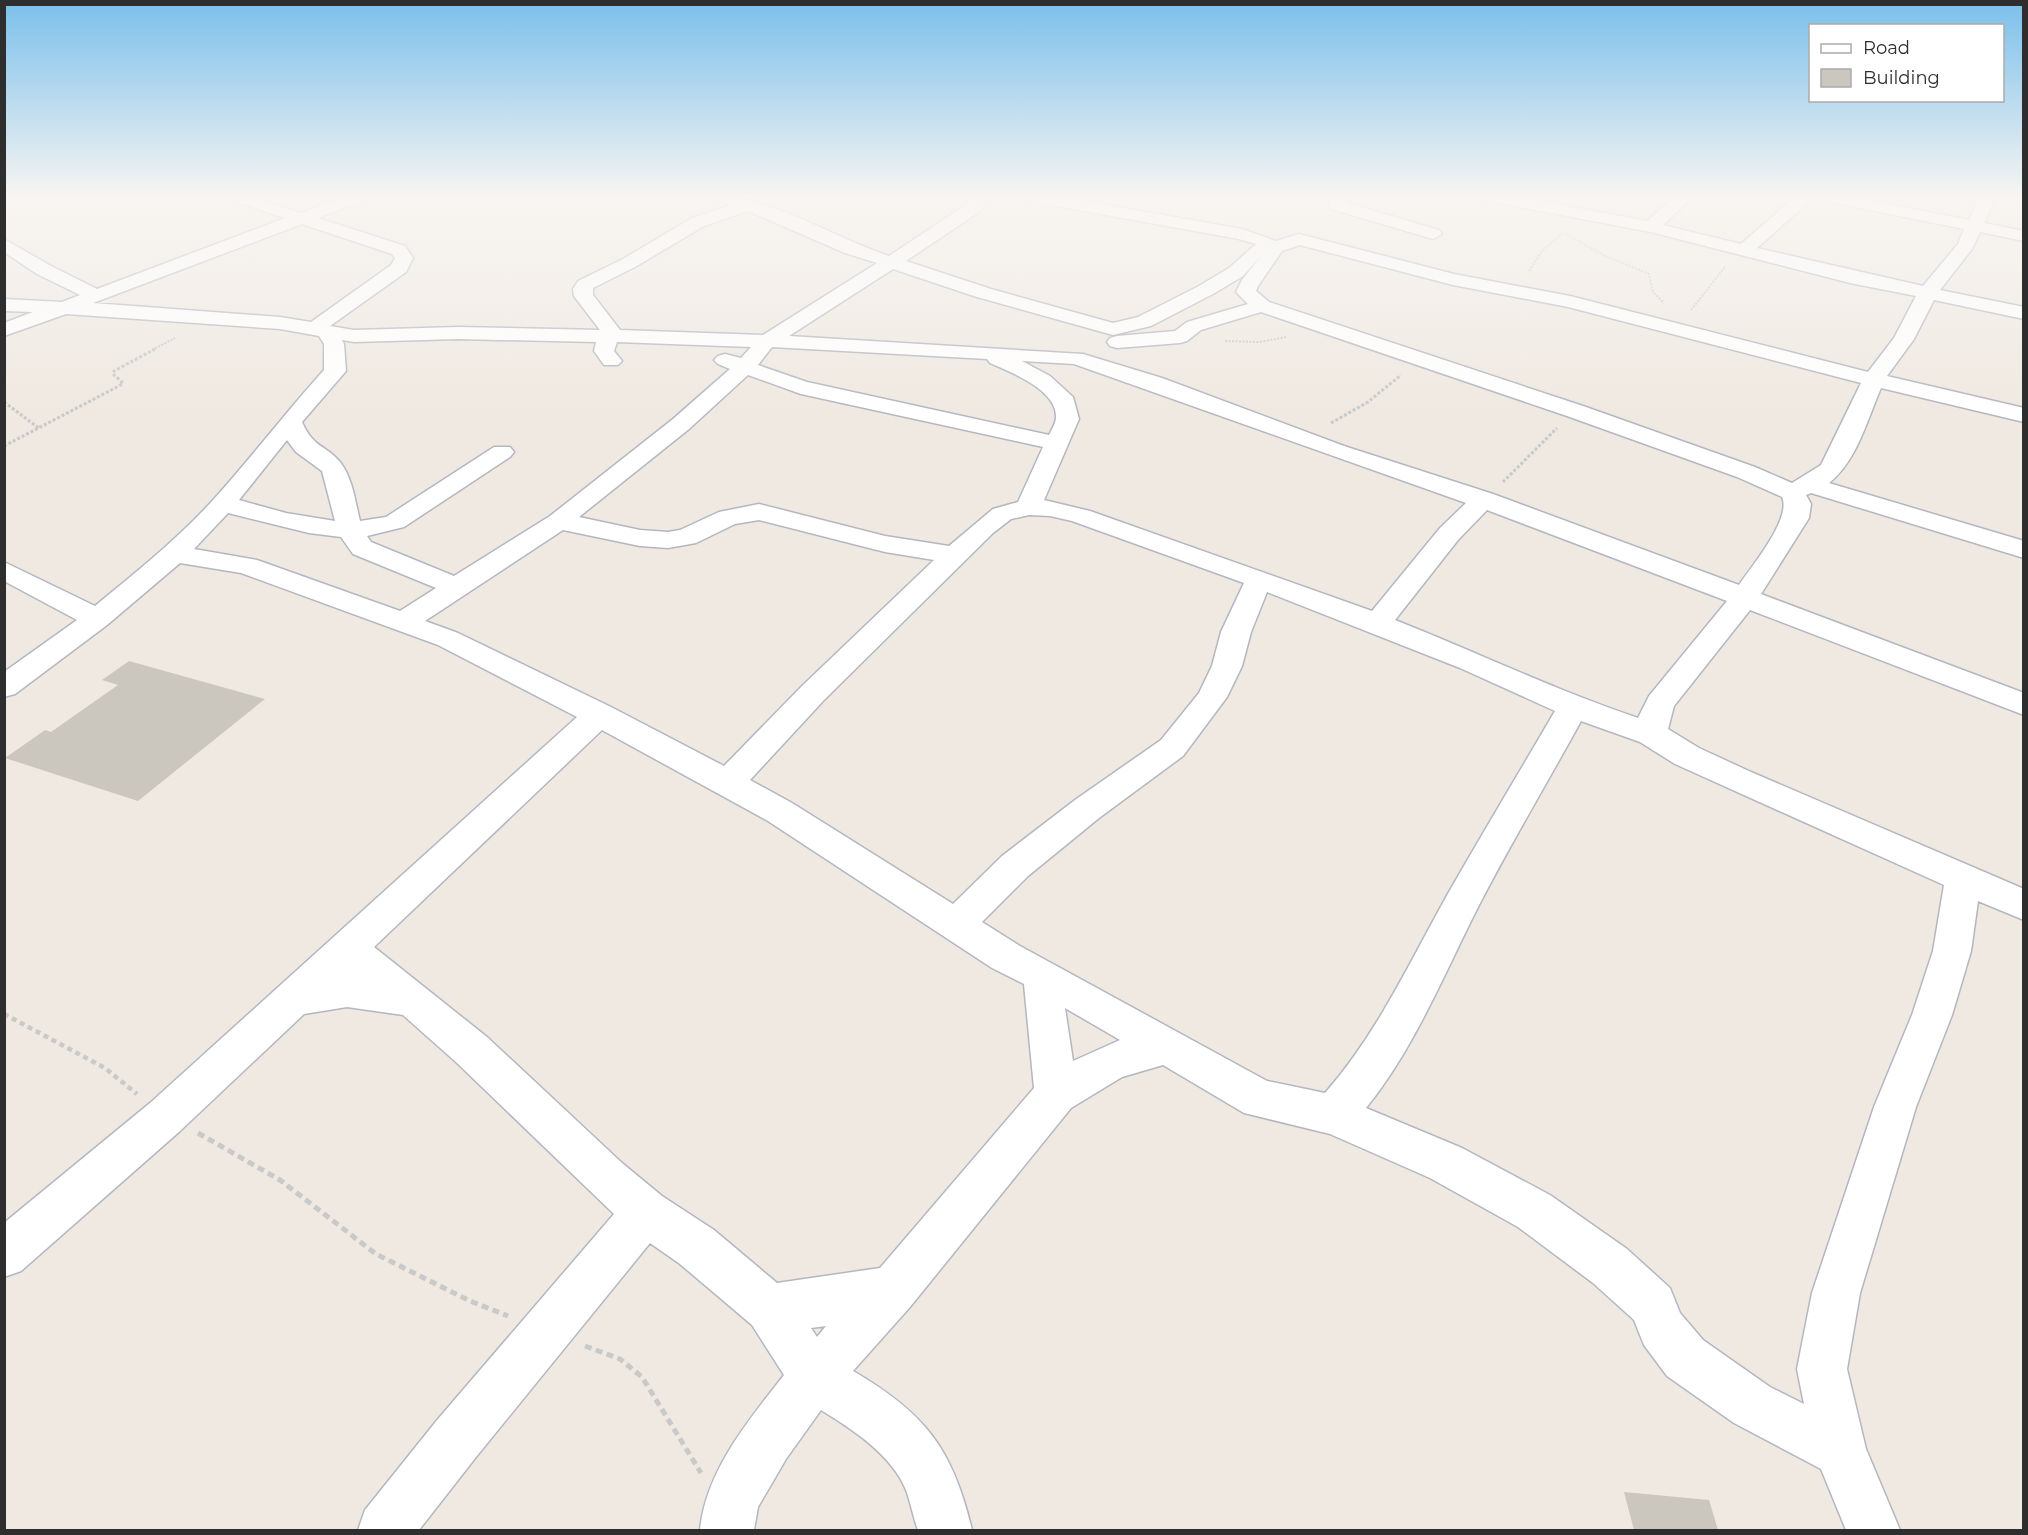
<svg xmlns="http://www.w3.org/2000/svg" width="2028" height="1535" viewBox="0 0 2028 1535" font-family="Montserrat,sans-serif">
<style>
.building{fill:#cbc7bf}
.lines{fill:none;stroke-linecap:round;stroke-linejoin:round}
.minor-casing{stroke:#b4b7c1;stroke-width:3}
.path-far3{stroke:#c9c9c9;stroke-width:2;stroke-dasharray:2 1.5;stroke-linecap:butt}
.path-far2{stroke:#c9c9c9;stroke-width:3;stroke-dasharray:3 2;stroke-linecap:butt}
.path-far1{stroke:#c9c9c9;stroke-width:4.5;stroke-dasharray:5 4;stroke-linecap:butt}
.path{stroke:#c9c9c9;stroke-width:5;stroke-dasharray:7 4.5;stroke-linecap:butt}
.minor{fill:#fff;fill-rule:evenodd}
</style>
<rect width="100%" height="100%" fill="#efe9e1"/>
<g class="building">
<path d="M129,661L265,699L138,801L5,758L45,730L51,732L118,685L102,680Z"/>
<path d="M1624,1492L1709,1500L1718,1530H1634Z"/>
</g>
<g class="lines">
<defs>
<g id="minor">
<path d="M222,195H246L301,213L348,195H371L369,198L318,218L405,246L413,258L406,272L330,326L354,330L458,327L600,330L574,296L573,289L578,281L623,259L692,218L731,205L709,198L707,195C771,195 829,236 889,256L967,204L975,195H991L979,212L906,261L991,289L1113,323L1138,317L1199,286L1229,268L1256,244L1239,239L1023,200L1015,195H1050L1242,229L1276,241L1299,234L1454,274L1570,296L1868,372L1894,338L1916,296L1850,283L1651,232L1482,200L1474,195H1508L1647,221L1677,195H1695L1663,225L1741,244L1797,195H1844L1969,220L1980,195H1996L1984,223L2024,231V241L1980,232L1972,249L1940,290L2024,307V319L1934,300L1914,339L1887,376L2024,408V422L1881,388C1867,420 1857,461 1829,483L2024,541V558L1811,493L1806,495L1811,504L1809,518L1761,594L2024,693V715L1750,610L1674,706L1668,729L1699,748L1751,772L2024,889V920L1978,901L1971,951L1952,1015L1916,1107L1860,1293L1847,1369L1866,1449L1900,1530H1846L1821,1469L1734,1423L1667,1376L1644,1345L1634,1320L1593,1283L1518,1227L1430,1178L1330,1134L1244,1113L1163,1065L1122,1077L1071,1108L910,1307L853,1371C925,1413 953,1449 972,1530H918C913,1517 911,1503 906,1490C892,1455 852,1429 821,1410L786,1459L758,1507L754,1530H700C706,1471 748,1421 784,1375L752,1325L680,1264L650,1243L476,1457L419,1530H358L365,1510L438,1419L614,1214L457,1063L403,1015L347,1007L304,1014L180,1131L21,1271L4,1277V1223L150,1103L577,717L438,645L241,573L180,563L107,625L15,694L4,697V672L77,620L4,581V562L95,606C136,572 178,539 214,499C252,457 286,412 324,370V344L319,336L280,329L66,314L4,336V323L33,312L4,311V299L62,302L80,295L37,274L4,252V239L51,266L97,289L285,218L224,198ZM1814,197L1820,200L1964,229L1958,244L1923,286L1757,248ZM748,211L845,253L877,263L763,335L620,330L593,295V288L635,267L704,226ZM302,224L392,254L395,258L391,265L311,322L280,317L93,303ZM1300,245L1453,285L1568,307L1861,383L1821,465L1792,483L1755,467L1583,406L1269,302L1256,291L1258,286L1282,251ZM1261,256L1242,280L1236,292L1248,304L1187,322L1175,331L1117,336L1110,338L1107,342L1110,346L1117,348L1180,343L1187,341L1201,330L1261,312L1567,416L1737,477L1782,497C1792,518 1752,566 1739,585L1493,494L1344,446L1162,378L1083,354L789,336L893,269L977,297L1113,335L1151,326L1213,294L1243,276ZM458,339L596,342L594,351L604,365H618L622,361L614,351L617,342L751,347L741,358L725,354L718,356L714,360L718,364L730,369L673,419L550,516L454,576L371,542L367,536L404,527L510,457L514,452L510,447H494L386,517L360,521C355,501 353,479 340,462C325,444 314,449 302,422L346,371L344,344L342,340L354,342ZM772,347L987,359L990,363C1011,372 1057,390 1056,417C1056,423 1052,429 1049,435L807,382L758,365ZM1022,361L1074,364L1466,503L1440,528L1372,611L1090,511L1044,500L1079,419L1073,397L1050,376ZM748,375L801,394L1043,447L1018,502L993,509L949,546L885,536L759,504L719,512L680,530L668,532L640,530L579,517L689,429ZM287,440L296,452L322,471L335,521L286,513L239,500ZM1487,510L1727,601L1649,696L1638,718C1555,690 1476,652 1395,620L1458,540ZM228,513L309,533L341,537L353,554L436,588L400,611L257,560L194,549ZM1029,515L1050,516L1072,521L1244,583L1221,632L1212,666L1199,693L1161,740L1075,800L1002,856L953,904L792,803L750,780L824,700L993,533L1011,519ZM759,520L885,552L934,560L802,686L724,766L611,707L458,633L425,621L563,530L640,546L668,548L696,543L735,524ZM1267,592L1460,668L1555,711C1520,771 1484,831 1449,892C1410,961 1378,1033 1325,1093L1267,1081L1020,946L982,922L1028,876L1099,818L1183,756L1227,697L1242,666L1251,632ZM1581,721L1640,742L1675,764L1944,885L1933,951L1912,1015L1874,1107L1812,1293L1797,1369L1804,1404L1770,1387L1703,1340L1680,1313L1670,1288L1627,1249L1550,1195L1462,1148L1366,1108C1413,1050 1442,979 1475,913C1508,848 1546,785 1581,721ZM602,730L768,821L992,968L1024,984L1034,1088L880,1268L777,1283L714,1230L662,1196L622,1163L487,1037L374,947ZM1065,1008L1120,1040L1073,1061ZM826,1326L817,1337L811,1328Z"/>
<path d="M1336,195H1352L1347,203L1439,230L1442,234L1433,239L1331,209L1329,205Z"/>
</g>
</defs>
<use href="#minor" class="minor-casing"/>
<g class="path-far3">
<path d="M532,195L571,203L621,195"/>
<path d="M1566,234L1605,256L1649,274L1653,292L1664,303"/>
<path d="M1529,271L1541,252L1564,232"/>
<path d="M1691,310L1725,267"/>
<path d="M1225,341L1260,342L1286,337"/>
<path d="M152,350L175,338"/>
</g>
<g class="path-far2">
<path d="M4,402L40,429"/>
<path d="M1331,423L1368,402L1401,375"/>
<path d="M4,446L119,386L123,383L113,374L114,371L155,349"/>
<path d="M1503,482L1557,428"/>
</g>
<path class="path-far1" d="M4,1014L105,1068L137,1094"/>
<g class="path">
<path d="M198,1133L280,1180L376,1254L470,1301L508,1316"/>
<path d="M585,1346L620,1359L642,1377L701,1473"/>
</g>
<use href="#minor" class="minor"/>
</g>
<linearGradient id="sky" x2="0" y2="1"><stop stop-color="#7abfeb"/><stop offset="0.48" stop-color="#f8f5f2"/><stop offset="1" stop-color="#f8f5f2" stop-opacity="0"/></linearGradient>
<rect width="2028" height="410" fill="url(#sky)"/>
<rect width="2028" height="1535" fill="none" stroke="#2e2e2e" stroke-width="12"/>
<rect x="1809" y="24" width="195" height="78" fill="#ffffff" stroke="#ababab" stroke-width="1.5"/>
<rect x="1821" y="44" width="30" height="9" fill="#ffffff" stroke="#ababab" stroke-width="1.5"/>
<text x="1863" y="54" font-size="18" fill="#2e2e2e">Road</text>
<rect x="1821" y="69" width="30" height="18" fill="#cbc7bf" stroke="#ababab" stroke-width="1.5"/>
<text x="1863" y="84" font-size="18" fill="#2e2e2e">Building</text>
</svg>
